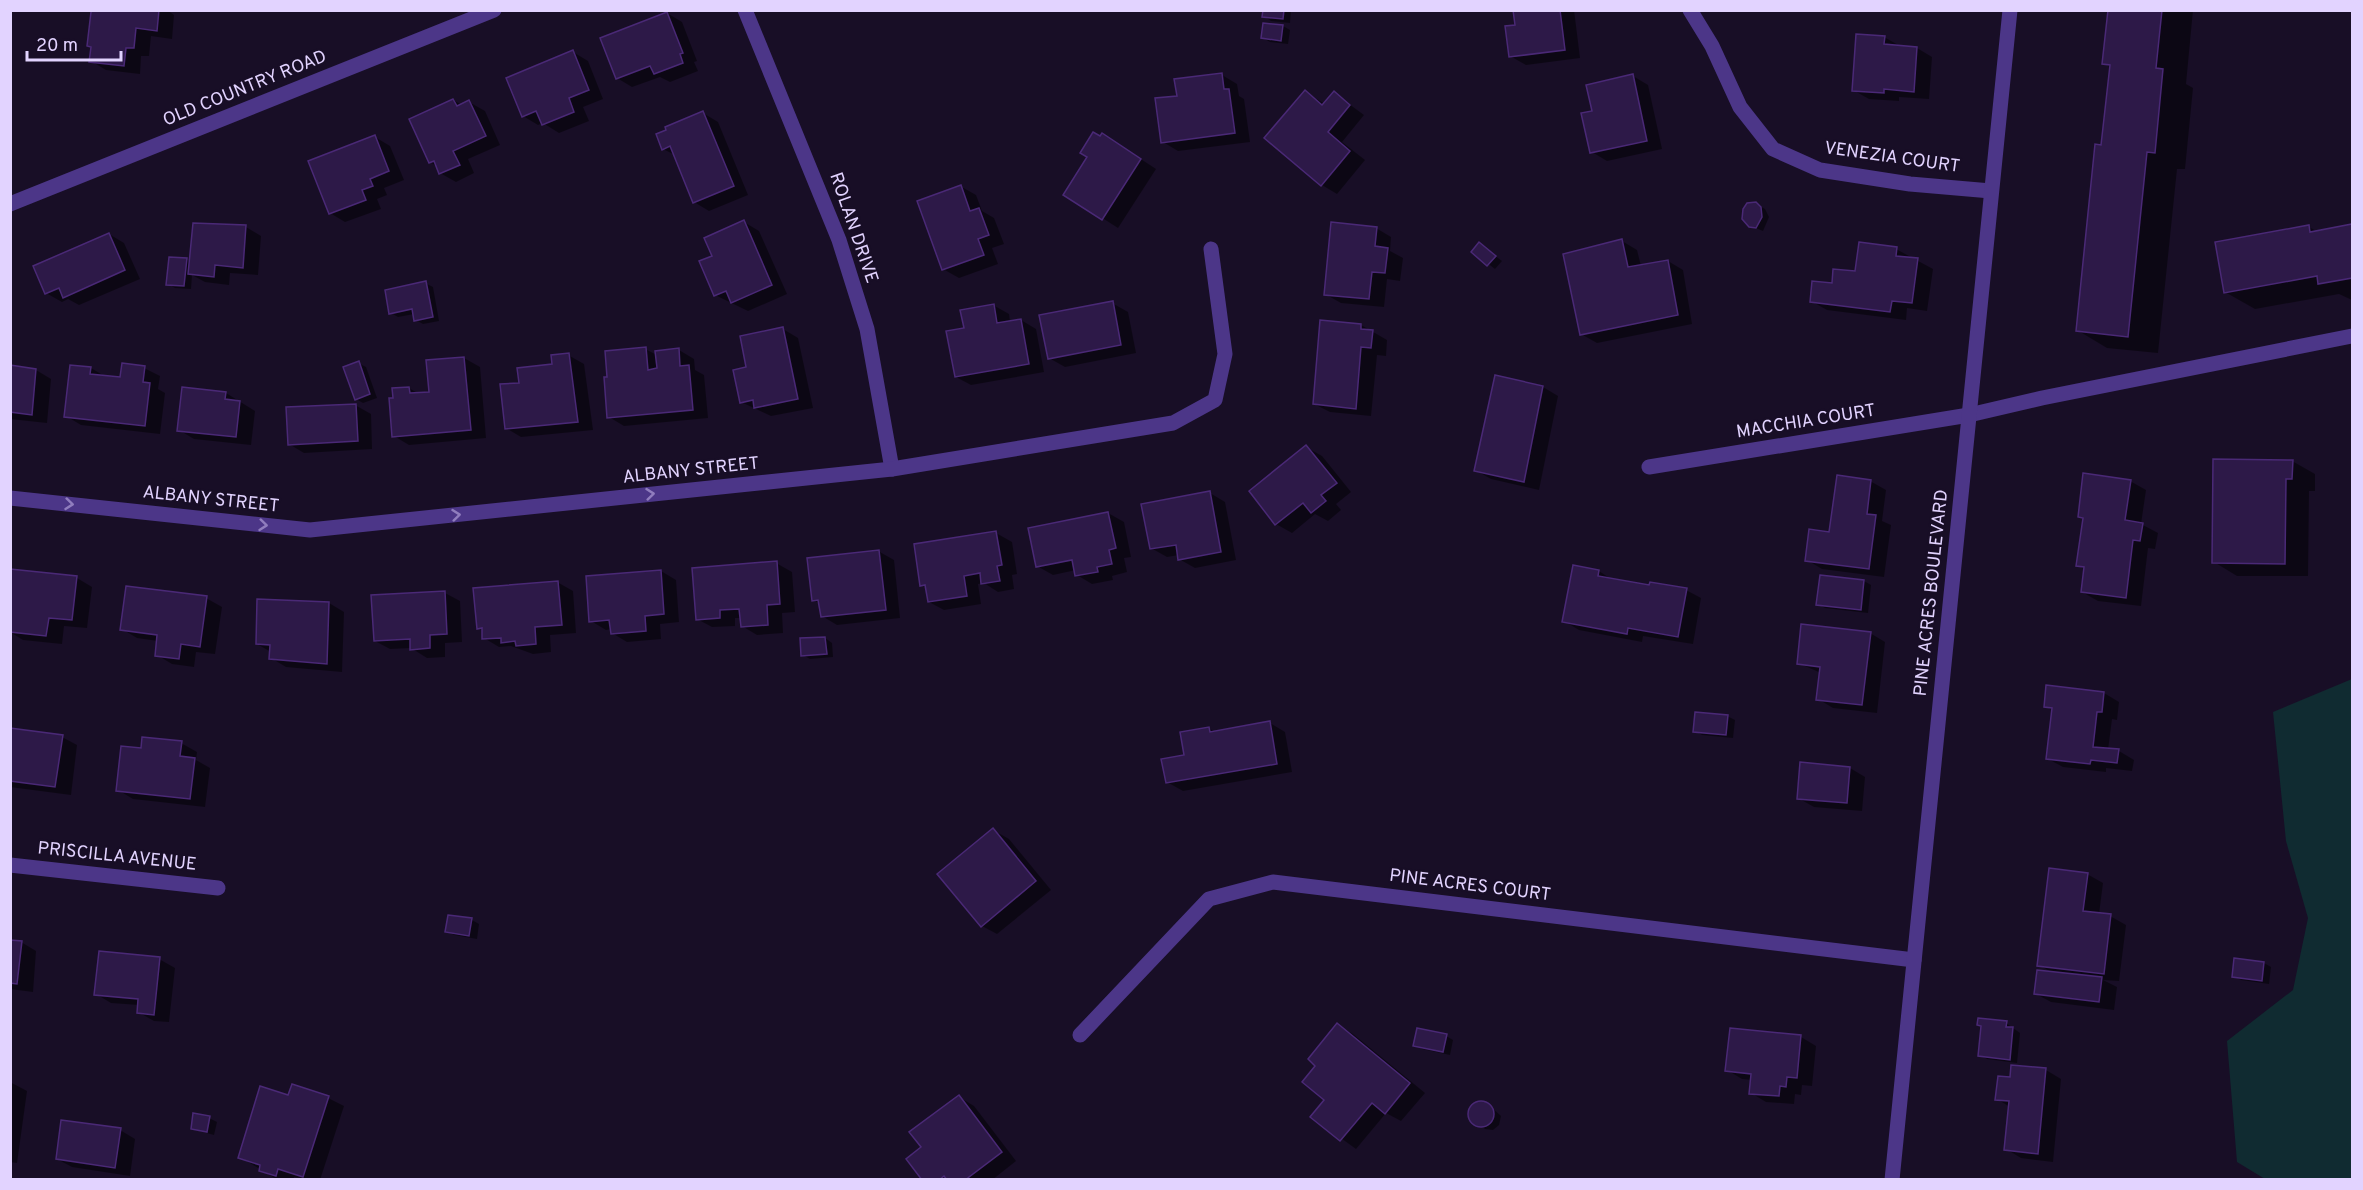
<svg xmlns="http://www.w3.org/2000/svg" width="2363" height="1190" viewBox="0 0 2363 1190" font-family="Overpass,sans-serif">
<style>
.green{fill:#102b31}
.shadow{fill:#0007}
.building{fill:#2d1948;stroke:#4a2976;stroke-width:1.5}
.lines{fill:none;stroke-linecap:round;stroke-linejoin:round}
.minor{stroke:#4c3688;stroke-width:15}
.oneway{stroke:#907dbe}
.labels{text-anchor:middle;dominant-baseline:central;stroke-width:4.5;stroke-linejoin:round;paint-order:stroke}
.street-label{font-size:18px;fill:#e2d3ff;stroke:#180e26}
</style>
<rect width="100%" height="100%" fill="#180e26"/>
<path class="green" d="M2352,679V1179H2265L2237,1162L2227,1041L2293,990L2308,918L2286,841L2273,712Z"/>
<g class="shadow">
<path d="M95,10H167L174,15L172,39L151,36L149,56H141L140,74L106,70L91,61Z"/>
<path d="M1265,10H1291L1290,23L1271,21L1264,16Z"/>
<path d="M1514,10H1574L1580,58L1526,65L1510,56L1517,26Z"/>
<path d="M2109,10H2193L2186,84L2193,88L2185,169H2177L2158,353L2107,348L2077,330L2111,68L2104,63Z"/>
<path d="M667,13L682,22L697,61L694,62L698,71L670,82L660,77L632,87L617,78Z"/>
<path d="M1264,24L1283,26L1290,30L1288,44L1270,42L1263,38Z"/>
<path d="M1884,37L1900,46L1917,48L1932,57L1929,99L1899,97V101L1869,99L1853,90Z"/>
<path d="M573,52L588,61L603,99L583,107L589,121L559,133L543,123L538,125L523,116Z"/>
<path d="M1222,75L1237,84L1239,96L1244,99L1250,142L1178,151L1163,142L1178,97Z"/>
<path d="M1633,76L1648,85L1662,149L1607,161L1592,152L1594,112Z"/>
<path d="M1305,92L1325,104L1334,93L1364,115L1342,142L1365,160L1337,194L1322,185Z"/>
<path d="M453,100L462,105L469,102L485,111L500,145L468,159L474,173L456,182L440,173L438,167L430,162Z"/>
<path d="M703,113L718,122L748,195L709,211L694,202L675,155L663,149L668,131Z"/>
<path d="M375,137L390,146L404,180L384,188L387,195L377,199L381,209L345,222L330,213Z"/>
<path d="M1101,138L1118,144L1156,169L1118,228L1065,194Z"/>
<path d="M960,186L976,195L982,211L994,218L1004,244L992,248L998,264L959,278L943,269Z"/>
<path d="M1758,205L1765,209L1769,217L1763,231L1746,224Z"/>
<path d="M744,222L759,231L787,294L748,311L715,295L701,262L714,257Z"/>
<path d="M2352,226V300L2339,294L2255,309L2225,292L2309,227L2318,232Z"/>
<path d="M246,227L261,236L258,275L230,273L229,285L205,282L192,275L191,289L175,288L168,284L186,259L191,262Z"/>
<path d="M1376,228L1391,237L1390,251L1403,258L1400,281L1387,279L1384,307L1341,303L1325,294Z"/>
<path d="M109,234L124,243L140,279L79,305L68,299L62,302L46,293Z"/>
<path d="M1622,241L1637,250L1641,266L1668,261L1683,270L1692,324L1597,343L1581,334Z"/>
<path d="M1479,244L1502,261L1495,269L1473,252Z"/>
<path d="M1896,249L1933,269L1927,311L1907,308L1906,320L1827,310L1811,301L1833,285Z"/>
<path d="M425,283L433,287L439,321L423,324L416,320L414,314L398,317L391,313Z"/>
<path d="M1112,303L1128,312L1136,353L1065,367L1049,358Z"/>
<path d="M993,305L1009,314L1010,322L1021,320L1036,329L1044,372L971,385L956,377L965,330Z"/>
<path d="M1361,325L1387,340L1386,356L1377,355L1371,416L1330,412L1314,404Z"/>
<path d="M783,329L798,338L813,408L771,416L741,402L748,368Z"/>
<path d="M645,349L657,355L679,350L694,359L695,370L704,375L708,418L624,426L609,417Z"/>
<path d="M568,355L584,364L593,430L521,437L506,428L520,384Z"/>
<path d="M464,358L480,367L486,438L409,445L394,436L395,399L409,388L419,394L430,393L427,361Z"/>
<path d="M358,363L366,367L377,398L363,403L356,399Z"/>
<path d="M10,367L36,370L51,379L47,423L10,419Z"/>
<path d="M91,368L106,377L121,379L144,368L160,376L158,389L165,393L160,434L81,425L66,416Z"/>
<path d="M1543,387L1558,396L1539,490L1491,479L1475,470Z"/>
<path d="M226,393L255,411L251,445L194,439L179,430Z"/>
<path d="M355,405L371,414L372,449L304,453L289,444Z"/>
<path d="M1306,447L1322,456L1351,492L1336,504L1341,510L1328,521L1315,514L1292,533L1276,524Z"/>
<path d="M2292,461L2315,474V491H2309L2308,576H2237L2214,562Z"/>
<path d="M1870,481L1886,490L1882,521L1891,525L1884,577L1822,569L1807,560L1831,534Z"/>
<path d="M2130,481L2146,490L2141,524L2158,533L2155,549L2148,548L2141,606L2098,601L2082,592L2085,570L2078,565L2084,519L2079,516Z"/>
<path d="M1210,493L1225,502L1236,560L1195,568L1179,559V555L1167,557L1151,548Z"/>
<path d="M1108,513L1124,522L1131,557L1124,558L1127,572L1112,576L1113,580L1092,584L1077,575L1076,570L1053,575L1037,566Z"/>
<path d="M996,533L1012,542L1017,574L1012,575L1014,589L998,592L984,583L978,584L981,604L944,610L929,602L927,588L921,585Z"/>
<path d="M878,551L894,560L900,618L837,625L822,616L820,604L814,600Z"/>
<path d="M776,563L792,572L795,612L782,613L783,633L757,635L742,626L741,618H735V626L712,627L697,619Z"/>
<path d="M10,570L77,578L92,587L87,628L64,626L62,644L23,640L10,632Z"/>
<path d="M661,571L676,580L679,622L660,624L661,639L627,642L612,633V629L606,630L591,621Z"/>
<path d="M1599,571L1614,581L1686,590L1701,598L1693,644L1643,636L1642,642L1579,630L1564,621Z"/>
<path d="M1864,581L1871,585L1868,613L1825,608L1818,604Z"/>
<path d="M557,582L573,591L576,633L550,635L551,652L533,654L511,646L499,647L484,638V631L478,628Z"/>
<path d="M445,593L460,601L462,642L445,643V657L427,658L411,648L390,649L375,641Z"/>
<path d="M206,598L222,607L215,654L196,652L194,667L172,664L157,655L158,641L137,638L122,629Z"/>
<path d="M329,603L344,612L342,672L286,667L271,658V652L257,644Z"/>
<path d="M1870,633L1885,642L1877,713L1833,708L1818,699L1821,673L1798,663Z"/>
<path d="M825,638L832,643L833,657L810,659L803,655Z"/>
<path d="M2048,687L2104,693L2119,702L2117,720L2112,719L2108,750L2119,751L2134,760L2132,771L2106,768V772L2063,767L2048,759L2053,711L2046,706Z"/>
<path d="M1727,716L1735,720L1733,738L1702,735L1695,731Z"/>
<path d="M1270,723L1285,732L1292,772L1183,791L1167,782L1208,728L1216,732Z"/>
<path d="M10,729L62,737L77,745L71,795L10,787Z"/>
<path d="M181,743L197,752L196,760L210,768L205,807L133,799L118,790Z"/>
<path d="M1850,768L1865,777L1862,811L1814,807L1798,798Z"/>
<path d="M993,830L1009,839L1051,890L997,934L982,926Z"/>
<path d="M2087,874L2103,883L2099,914L2110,916L2126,925L2119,981L2103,980L2117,987L2114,1010L2051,1002L2036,994L2053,973L2039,965Z"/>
<path d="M472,920L479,924L477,939L454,935L447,931Z"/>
<path d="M10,941L21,942L36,951L33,992L10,989Z"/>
<path d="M159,959L175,968L169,1022L154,1021L138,1012L139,1005L111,1003L96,994Z"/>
<path d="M2264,963L2271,967L2269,984L2241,980L2234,976Z"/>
<path d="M2006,1023L2020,1033L2017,1063L1987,1059L1980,1055Z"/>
<path d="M1338,1025L1353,1034L1425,1093L1401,1121L1386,1113L1356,1149L1312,1117L1326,1100L1318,1065Z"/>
<path d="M1446,1036L1453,1040L1450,1055L1422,1049L1415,1045Z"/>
<path d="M1801,1037L1816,1046L1812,1086L1802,1085L1801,1095L1795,1094L1794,1104L1766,1102L1751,1093L1752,1080L1742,1079L1727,1070Z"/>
<path d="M2012,1067L2046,1070L2061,1079L2053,1162L2021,1158L2006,1149L2010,1107L1997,1099L2011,1079Z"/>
<path d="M10,1082L27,1091L17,1163L10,1162Z"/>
<path d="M289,1097L328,1098L344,1106L320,1180L294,1177L293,1180L276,1179L240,1157Z"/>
<path d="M959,1097L974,1106L1016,1161L992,1180H923V1148Z"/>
<path d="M1476,1102L1488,1104L1501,1116L1499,1125L1493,1130L1485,1129L1469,1117L1470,1108Z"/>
<path d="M209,1118L217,1122L214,1135L192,1129Z"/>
<path d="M120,1130L135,1139L130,1176L72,1167L57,1159Z"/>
</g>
<g class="building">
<path d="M94,10H159L157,31L136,28L134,48H126L124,66L89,62L91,47L87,46L91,12Z"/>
<path d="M1263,10H1284L1283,19L1262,17Z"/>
<path d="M1513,10H1560L1565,50L1509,57L1505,26L1515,25Z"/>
<path d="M2108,10H2162L2156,68L2163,69L2155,153L2147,152L2128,337L2076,331L2095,144L2101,145L2110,65L2102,64Z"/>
<path d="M667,12L683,53L680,54L683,63L654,74L650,66L616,79L600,38Z"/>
<path d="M1263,23L1283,25L1281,41L1261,38Z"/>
<path d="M1856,34L1885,36L1884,44L1917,47L1914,92L1884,89V93L1852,91Z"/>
<path d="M573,50L589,90L569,98L574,112L542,125L536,111L522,117L506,78Z"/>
<path d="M1222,73L1224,89H1229L1235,133L1161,143L1155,98L1177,96L1174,79Z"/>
<path d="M1633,74L1647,141L1590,153L1581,113L1592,111L1586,85Z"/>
<path d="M1305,90L1322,105L1334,91L1350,105L1328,132L1350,151L1321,186L1264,138Z"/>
<path d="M453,99L457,106L469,100L486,136L453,151L460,165L439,174L434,161L429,163L409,119Z"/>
<path d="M703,111L734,186L693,203L670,146L662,150L656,134L666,130L665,127Z"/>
<path d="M1093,132L1100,136L1102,133L1141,159L1102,220L1063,195L1087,157L1080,153Z"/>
<path d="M375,135L389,171L370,179L373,186L362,190L366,200L329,214L308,161Z"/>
<path d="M961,185L970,211L979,208L989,235L978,239L984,255L942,270L917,201Z"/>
<path d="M1756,202L1761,207L1762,217L1756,228L1749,227L1742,219L1743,209L1747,203Z"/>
<path d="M744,220L772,285L731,303L726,291L714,296L699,261L712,256L704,238Z"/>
<path d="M1331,222L1377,227L1375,246L1388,248L1385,273L1372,272L1369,299L1324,295Z"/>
<path d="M193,223L246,225L243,268L215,265L214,277L188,274Z"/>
<path d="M2352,224V278L2318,284L2317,276L2224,293L2215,242L2309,225L2310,232Z"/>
<path d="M109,233L125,270L63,298L59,288L45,294L33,266Z"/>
<path d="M1622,239L1628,267L1668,260L1678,315L1580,335L1563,254Z"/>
<path d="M1479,242L1496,256L1487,266L1471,252Z"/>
<path d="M1859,242L1897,247L1896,256L1918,258L1912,303L1892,301L1890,312L1810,302L1812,281L1832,283L1833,269L1855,271Z"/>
<path d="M169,257L187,258L184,286L166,285Z"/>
<path d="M426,281L433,317L414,321L412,309L389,314L385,290Z"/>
<path d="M1113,301L1121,345L1048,359L1039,315Z"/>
<path d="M994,304L997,323L1021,319L1029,364L955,377L946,331L964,328L960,310Z"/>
<path d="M1320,320L1361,324V329L1373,330L1371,348L1361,347L1356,409L1313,404Z"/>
<path d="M783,327L798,399L754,408L753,400L740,403L733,370L746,367L740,336Z"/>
<path d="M646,347L648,370L657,368L655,351L679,348L680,366L689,365L693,410L607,418L604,377H607L605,351Z"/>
<path d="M569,353L578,422L505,429L500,384L519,383L517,368L552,364L551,355Z"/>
<path d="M464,357L471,430L392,437L389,398H393L392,388L409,387L410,393L429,392L426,360Z"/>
<path d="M359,361L370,394L355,400L343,367Z"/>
<path d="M122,363L145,366L143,382L150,383L145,426L64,417L70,365L91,367L90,374L120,377Z"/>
<path d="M10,365L36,369L32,415L10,412Z"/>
<path d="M1495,375L1543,386L1524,482L1474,471Z"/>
<path d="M182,387L226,392L225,399L240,401L236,437L177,431Z"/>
<path d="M356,404L358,441L288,445L286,407Z"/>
<path d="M1306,445L1337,483L1321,495L1326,501L1311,513L1303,503L1275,525L1249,491Z"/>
<path d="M2213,459L2293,460L2292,479H2286L2285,564L2212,563Z"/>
<path d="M2083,473L2131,480L2125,520L2143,523L2140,541L2133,540L2126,598L2081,592L2084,567L2076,566L2083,518L2078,517Z"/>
<path d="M1837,475L1871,480L1867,514L1876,515L1869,569L1805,561L1809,529L1829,532Z"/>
<path d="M1210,491L1221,552L1178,560L1176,545L1150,549L1141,504Z"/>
<path d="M1108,512L1116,548L1109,550L1112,564L1097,567L1098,572L1075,576L1072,560L1036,567L1028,528Z"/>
<path d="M996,531L1002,565L997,566L1000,581L981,584L980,573L964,576L967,596L928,602L925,585L920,586L914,544Z"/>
<path d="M879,550L886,610L821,617L818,600L812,601L807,558Z"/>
<path d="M777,561L780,604L767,605L768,625L741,627L739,609L720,610V618L696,620L692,568Z"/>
<path d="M1573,565L1599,570L1598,576L1649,585L1650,582L1687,588L1678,637L1628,628L1627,634L1562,622Z"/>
<path d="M10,569L77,576L72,620L49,618L46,636L10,632Z"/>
<path d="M661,570L664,614L645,616L646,631L611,634L609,620L589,622L586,576Z"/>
<path d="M1820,575L1864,580L1861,610L1816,605Z"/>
<path d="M558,581L562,625L535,627L536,644L516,646L515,641L501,643V638L482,639V628L477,629L473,588Z"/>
<path d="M126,586L207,596L200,647L181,644L179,659L155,656L157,635L120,630Z"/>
<path d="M445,591L447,634L430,635V648L410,650V639L374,641L371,595Z"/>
<path d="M257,599L329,602L327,664L269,659L270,645L256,644Z"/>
<path d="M1801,624L1871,632L1862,705L1816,700L1820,667L1797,664Z"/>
<path d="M825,637L827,654L801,656L800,638Z"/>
<path d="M2046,685L2104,692L2102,712H2097L2093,747L2119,749L2117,763L2091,760L2090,764L2046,759L2052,708L2044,707Z"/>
<path d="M1695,712L1728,715L1726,735L1693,732Z"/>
<path d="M1270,721L1277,764L1166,783L1161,759L1184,755L1180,732L1209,727L1210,732Z"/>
<path d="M10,728L63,735L55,787L10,781Z"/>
<path d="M142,737L182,741L180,756L195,758L190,799L116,791L121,746L141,748Z"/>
<path d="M1800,762L1850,767L1847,803L1797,799Z"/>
<path d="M993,828L1036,881L981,927L937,874Z"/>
<path d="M2049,868L2088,873L2083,911L2111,914L2104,974L2037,966Z"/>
<path d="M448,915L472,918L469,936L445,932Z"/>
<path d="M10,940L22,941L17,984L10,983Z"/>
<path d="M99,951L160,957L154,1015L137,1013L138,999L94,995Z"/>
<path d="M2234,958L2264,962L2262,981L2232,977Z"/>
<path d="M2037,970L2102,977L2099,1002L2034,994Z"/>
<path d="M1978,1018L2007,1021L2006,1027H2013L2010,1060L1978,1056L1981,1026L1977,1025Z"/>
<path d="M1337,1023L1410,1083L1385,1114L1372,1103L1340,1141L1310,1117L1324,1100L1302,1082L1315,1066L1308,1059Z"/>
<path d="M1417,1028L1447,1034L1443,1052L1413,1046Z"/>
<path d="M1730,1028L1801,1035L1797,1078L1787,1077L1786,1087L1780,1086L1779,1096L1749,1094L1751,1074L1725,1071Z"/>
<path d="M2011,1065L2046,1068L2038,1154L2004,1150L2009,1101L1995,1100L1998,1076L2010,1077Z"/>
<path d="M292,1084L329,1096L303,1177L278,1169L276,1176L259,1171L260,1165L238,1158L260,1086L288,1095Z"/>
<path d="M959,1095L1002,1152L965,1180H947L944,1176L939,1180H922L906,1159L921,1147L909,1132Z"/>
<circle cx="1481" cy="1114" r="13"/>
<path d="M193,1113L210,1116L207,1132L191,1129Z"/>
<path d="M61,1120L121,1128L115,1168L56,1159Z"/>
</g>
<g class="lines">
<g class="minor">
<path d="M745,10L839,240L867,329L892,469"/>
<path d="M1690,10L1712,46L1740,107L1773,149L1820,170L1910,184L1991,191"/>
<path d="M10,204L494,10"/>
<path d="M1649,467L1969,415L2042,398L2352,336"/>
<path d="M10,498L310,530L892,469L1173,423L1215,400L1225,354L1211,249"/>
<path d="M10,865L218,888"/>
<path d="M1080,1035L1209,899L1273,882L1914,960"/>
<path d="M1892,1180L2010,10"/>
</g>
</g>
<defs><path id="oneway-chevron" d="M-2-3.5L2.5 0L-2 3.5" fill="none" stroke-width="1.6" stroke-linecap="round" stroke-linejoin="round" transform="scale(1.5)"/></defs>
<g class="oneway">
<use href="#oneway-chevron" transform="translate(650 494) rotate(-6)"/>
<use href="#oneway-chevron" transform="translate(69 504) rotate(6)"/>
<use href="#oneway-chevron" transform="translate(456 515) rotate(-6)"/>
<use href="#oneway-chevron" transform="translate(263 525) rotate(6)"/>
</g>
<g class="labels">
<g class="street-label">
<text transform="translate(245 89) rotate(-22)">OLD COUNTRY ROAD</text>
<text transform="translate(1892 158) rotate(8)">VENEZIA COURT</text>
<text transform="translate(853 228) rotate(71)">ROLAN DRIVE</text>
<text transform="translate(1806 422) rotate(-9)">MACCHIA COURT</text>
<text transform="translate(691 471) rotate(-6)">ALBANY STREET</text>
<text transform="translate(211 500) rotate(6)">ALBANY STREET</text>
<text transform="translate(1932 593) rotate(-84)">PINE ACRES BOULEVARD</text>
<text transform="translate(117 857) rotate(6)">PRISCILLA AVENUE</text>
<text transform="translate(1470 886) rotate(7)">PINE ACRES COURT</text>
</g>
</g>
<rect width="2363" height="1190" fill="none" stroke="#e2d3ff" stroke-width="24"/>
<path d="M27 51v9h94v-9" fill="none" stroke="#e2d3ff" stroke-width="3"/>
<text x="36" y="51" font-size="18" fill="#e2d3ff" stroke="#180e26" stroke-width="4.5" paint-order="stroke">20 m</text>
</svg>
